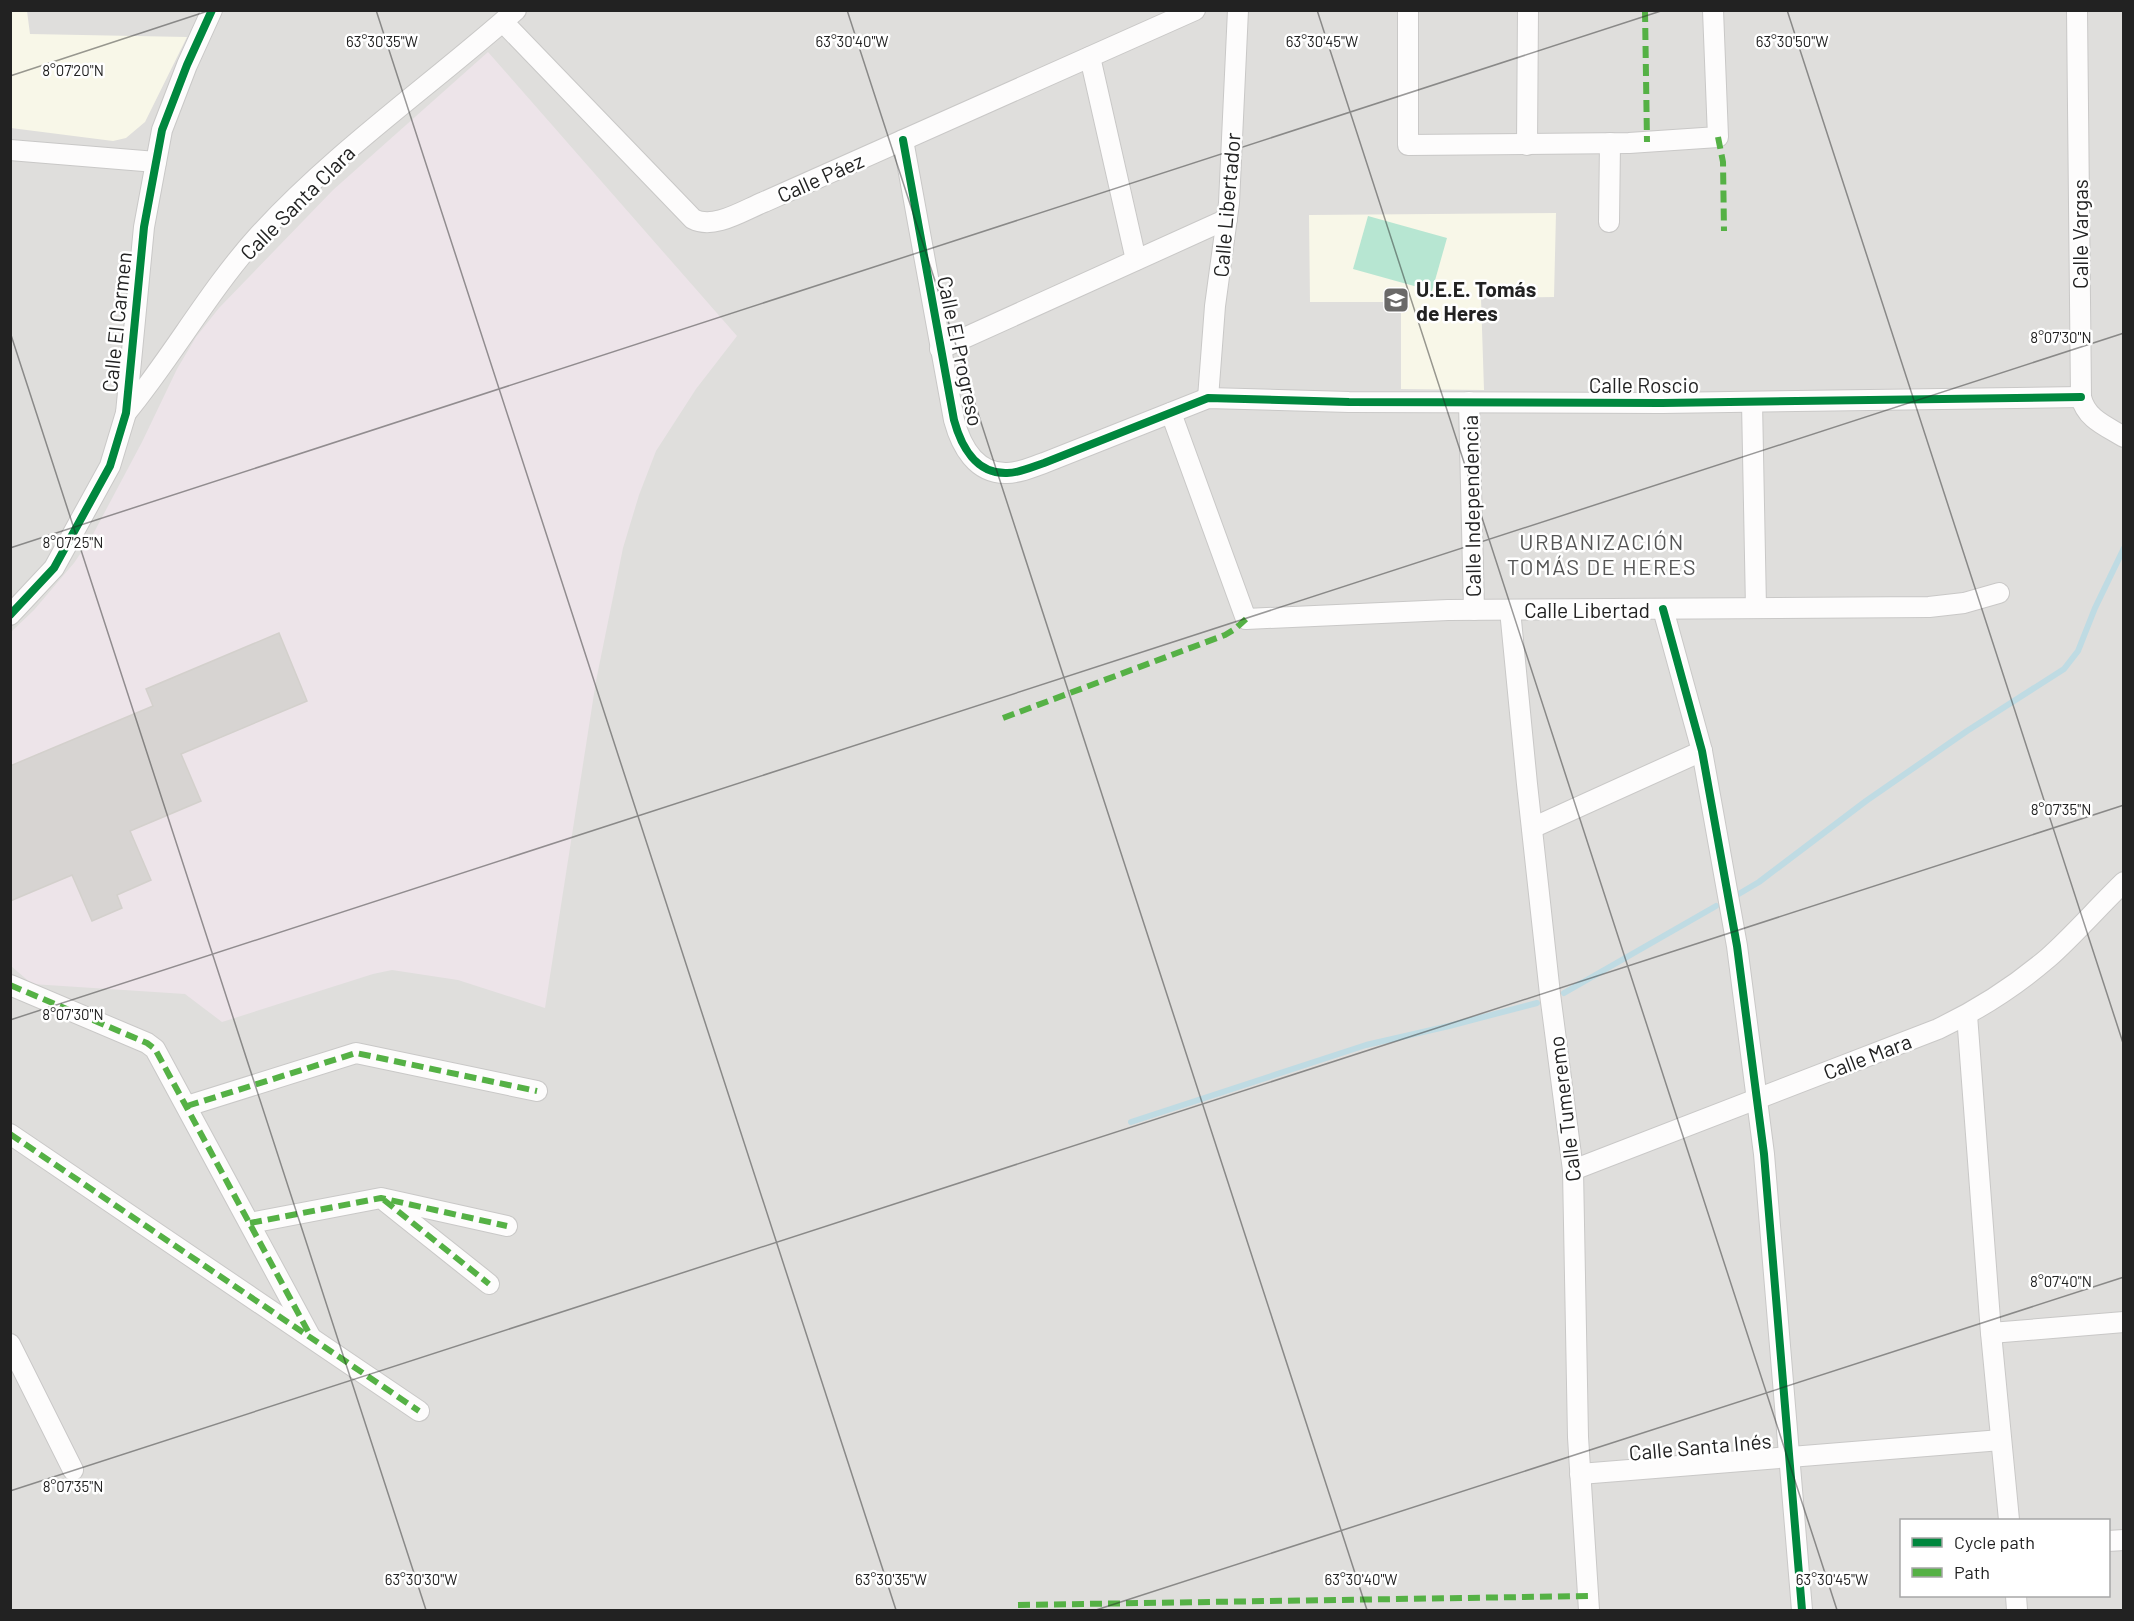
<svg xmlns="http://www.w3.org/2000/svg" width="2134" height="1621" viewBox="0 0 2134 1621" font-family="Barlow,sans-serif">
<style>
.residential{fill:#dfdedc;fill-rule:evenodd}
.industrial{fill:#ede4e9}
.education{fill:#f8f7e8}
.pitch{fill:#b7e6d2}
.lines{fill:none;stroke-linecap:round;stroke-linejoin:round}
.stream{stroke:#bfdbe3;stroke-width:6}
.building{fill:#d7d4d2;stroke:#d3d0cc;stroke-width:1.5}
.minor-casing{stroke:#c9c8c7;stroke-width:22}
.minor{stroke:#fdfcfc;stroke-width:20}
.quiet{stroke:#55b145;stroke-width:6;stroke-dasharray:12 6;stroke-linecap:butt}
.cycleway-casing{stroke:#fff;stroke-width:11}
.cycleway{stroke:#00873e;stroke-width:8}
.ticks{fill:none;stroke:#222;stroke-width:1.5;stroke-opacity:0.45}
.labels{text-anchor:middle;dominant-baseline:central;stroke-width:5;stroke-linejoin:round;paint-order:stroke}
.street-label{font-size:21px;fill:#222;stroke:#fff}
.poi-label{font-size:21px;font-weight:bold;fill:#222;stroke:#fff;text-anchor:start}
.neighbourhood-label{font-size:22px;letter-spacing:1.5px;fill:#555;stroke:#fff}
.ticks-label{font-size:15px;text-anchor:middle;fill:#222;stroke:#fff;stroke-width:5;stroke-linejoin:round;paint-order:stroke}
</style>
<rect width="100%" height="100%" fill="#f0eeeb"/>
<path class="residential" d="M11,11H2123V1610H11ZM1902,1520H2108V1596H1902Z"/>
<path class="industrial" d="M488,52L737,336L696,389L656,451L639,495L623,548L596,681L545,1008L458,980L392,970L373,974L222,1022L185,994L32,984L11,966V632L34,610L74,563L91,538L142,442L177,369L196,337L219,308L333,190Z"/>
<g class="education">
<path d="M11,10L27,11L30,34L187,37L145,122L126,138L113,141L11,128Z"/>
<path d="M1556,213L1554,297L1481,298L1484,390L1401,389V302H1310L1309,215Z"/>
</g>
<path class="pitch" d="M1368,216L1447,238L1432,291L1353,269Z"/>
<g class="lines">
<g class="stream">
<path d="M1737,895L1759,882L1866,801L1967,731L2064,669L2078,651L2095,608L2124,548"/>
<path d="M1564,993L1716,906"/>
<path d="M1131,1122L1366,1045L1449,1026L1537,1003"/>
</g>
</g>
<path class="building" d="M279,633L307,701L181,754L201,801L130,831L151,880L117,895L122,908L92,921L72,875L10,901V766L153,706L146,689Z"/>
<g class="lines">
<defs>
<g id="minor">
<path d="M1408,10V145L1629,143L1718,137L1713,10"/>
<path d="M2077,10L2081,397C2086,419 2106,426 2124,437"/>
<path d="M503,22L693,219C714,230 744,210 764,202L1195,10"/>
<path d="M1090,57L1136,260"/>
<path d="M903,140L954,420C961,446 976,474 1007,473C1020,473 1032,467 1044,463L1208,398L1349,402L1662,403L2081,397"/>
<path d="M1527,145L1528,10"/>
<path d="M10,150L156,162"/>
<path d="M1609,222L1610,143"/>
<path d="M940,349L1227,219"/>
<path d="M1208,398L1215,306L1229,203L1238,10"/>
<path d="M1469,402L1474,610"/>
<path d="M1752,402L1756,608"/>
<path d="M126,413C173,356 209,290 259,235C336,151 430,86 516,10"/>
<path d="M1171,413L1246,619L1448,610L1929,607L1964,603L1999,593"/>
<path d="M1663,609L1702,751L1737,946L1764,1154L1802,1610"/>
<path d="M1510,610L1527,784L1550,994L1573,1170L1578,1437L1589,1610"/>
<path d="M10,615L54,568L110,466L126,413L144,227L162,130L187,65L212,10"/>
<path d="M1532,828L1702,751"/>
<path d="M10,985L147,1043L155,1049L310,1336"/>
<path d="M1967,1015L1991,1333L2009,1520"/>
<path d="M187,1106L356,1053L537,1091"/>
<path d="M10,1134L419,1411"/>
<path d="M1573,1170L1938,1029C1978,1010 2014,987 2048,958C2074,935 2098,907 2124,882"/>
<path d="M386,1202L489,1284"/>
<path d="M250,1223L381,1198L507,1226"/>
<path d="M1991,1333L2124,1322"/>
<path d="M10,1344L73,1470"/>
<path d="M1580,1474L2001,1440"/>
<path d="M2108,1541L2124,1540"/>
<path d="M2016,1596L2017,1610"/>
</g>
</defs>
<use href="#minor" class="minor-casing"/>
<use href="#minor" class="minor"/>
<g class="quiet">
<path d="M1645,10L1647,142"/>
<path d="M1718,137L1723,162L1724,231"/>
<path d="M1003,718L1225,635L1235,629L1246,619"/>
<path d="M10,985L147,1043L155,1049L310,1335"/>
<path d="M187,1106L356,1053L537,1091"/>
<path d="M10,1134L419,1411"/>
<path d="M384,1200L489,1284"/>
<path d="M250,1223L381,1198L507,1226"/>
<path d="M1018,1605L1588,1596"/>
</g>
<defs>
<g id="cycleway">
<path d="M903,140L954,420C961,446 976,474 1007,473C1020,473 1032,467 1044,463L1208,398L1349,402L1662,403L2081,397"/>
<path d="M1663,609L1702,751L1737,946L1764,1154L1802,1610"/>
<path d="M10,615L54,568L110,466L126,413L144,227L162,130L187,65L212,10"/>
</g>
</defs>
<use href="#cycleway" class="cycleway-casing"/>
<use href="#cycleway" class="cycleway"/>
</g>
<path class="ticks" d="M376,10L896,1610M847,10L1367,1610M1317,10L1837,1610M1787,10L2124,1046M10,76L211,10M10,332L426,1610M10,548L1664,10M10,1020L2124,333M10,1491L2124,805M1096,1610L2124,1277"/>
<defs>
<symbol id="school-square" viewBox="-11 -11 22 22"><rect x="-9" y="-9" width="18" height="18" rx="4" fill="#6a6968" stroke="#fff"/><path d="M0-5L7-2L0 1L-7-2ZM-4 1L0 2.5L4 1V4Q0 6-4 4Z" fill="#fff"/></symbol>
</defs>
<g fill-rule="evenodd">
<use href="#school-square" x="1381" y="285" width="30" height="30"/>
</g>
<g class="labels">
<g class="street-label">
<text transform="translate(820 177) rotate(-24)">Calle Páez</text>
<text transform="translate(297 202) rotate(-45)">Calle Santa Clara</text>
<text transform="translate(1226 205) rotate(-85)">Calle Libertador</text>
<text transform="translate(2079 234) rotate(-90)">Calle Vargas</text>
<text transform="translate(116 322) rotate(-84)">Calle El Carmen</text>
<text transform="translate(961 351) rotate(78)">Calle El Progreso</text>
<text x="1644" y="384">Calle Roscio</text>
<text transform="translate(1471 506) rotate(-91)">Calle Independencia</text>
<text x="1587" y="609">Calle Libertad</text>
<text transform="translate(1867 1056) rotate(-21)">Calle Mara</text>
<text transform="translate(1564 1109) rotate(-97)">Calle Tumeremo</text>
<text transform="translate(1700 1446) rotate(-5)">Calle Santa Inés</text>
</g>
<g class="poi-label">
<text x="1416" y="288">U.E.E. Tomás<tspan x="1416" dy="24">de Heres</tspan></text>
</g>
<g class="neighbourhood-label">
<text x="1602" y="541">URBANIZACIÓN<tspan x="1602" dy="25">TOMÁS DE HERES</tspan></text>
</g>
</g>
<g class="ticks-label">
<text x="382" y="47">63°30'35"W</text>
<text x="852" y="47">63°30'40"W</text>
<text x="1322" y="47">63°30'45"W</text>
<text x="1792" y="47">63°30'50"W</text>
<text x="73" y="76">8°07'20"N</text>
<text x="2061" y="343">8°07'30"N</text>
<text x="73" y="548">8°07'25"N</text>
<text x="2061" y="815">8°07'35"N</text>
<text x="73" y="1020">8°07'30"N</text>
<text x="2061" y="1287">8°07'40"N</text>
<text x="73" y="1492">8°07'35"N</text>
<text x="421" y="1585">63°30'30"W</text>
<text x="891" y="1585">63°30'35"W</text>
<text x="1361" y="1585">63°30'40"W</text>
<text x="1832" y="1585">63°30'45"W</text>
</g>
<rect width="2134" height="1621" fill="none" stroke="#222222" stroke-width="24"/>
<rect x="1900" y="1519" width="210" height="78" fill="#ffffff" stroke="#a7a7a7" stroke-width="1.5"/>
<rect x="1912" y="1538" width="30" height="9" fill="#00873e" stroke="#a7a7a7" stroke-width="1.5"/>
<text x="1954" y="1549" font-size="18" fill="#222222">Cycle path</text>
<rect x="1912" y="1568" width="30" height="9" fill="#55b145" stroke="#a7a7a7" stroke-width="1.5"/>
<text x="1954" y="1579" font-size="18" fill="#222222">Path</text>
</svg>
